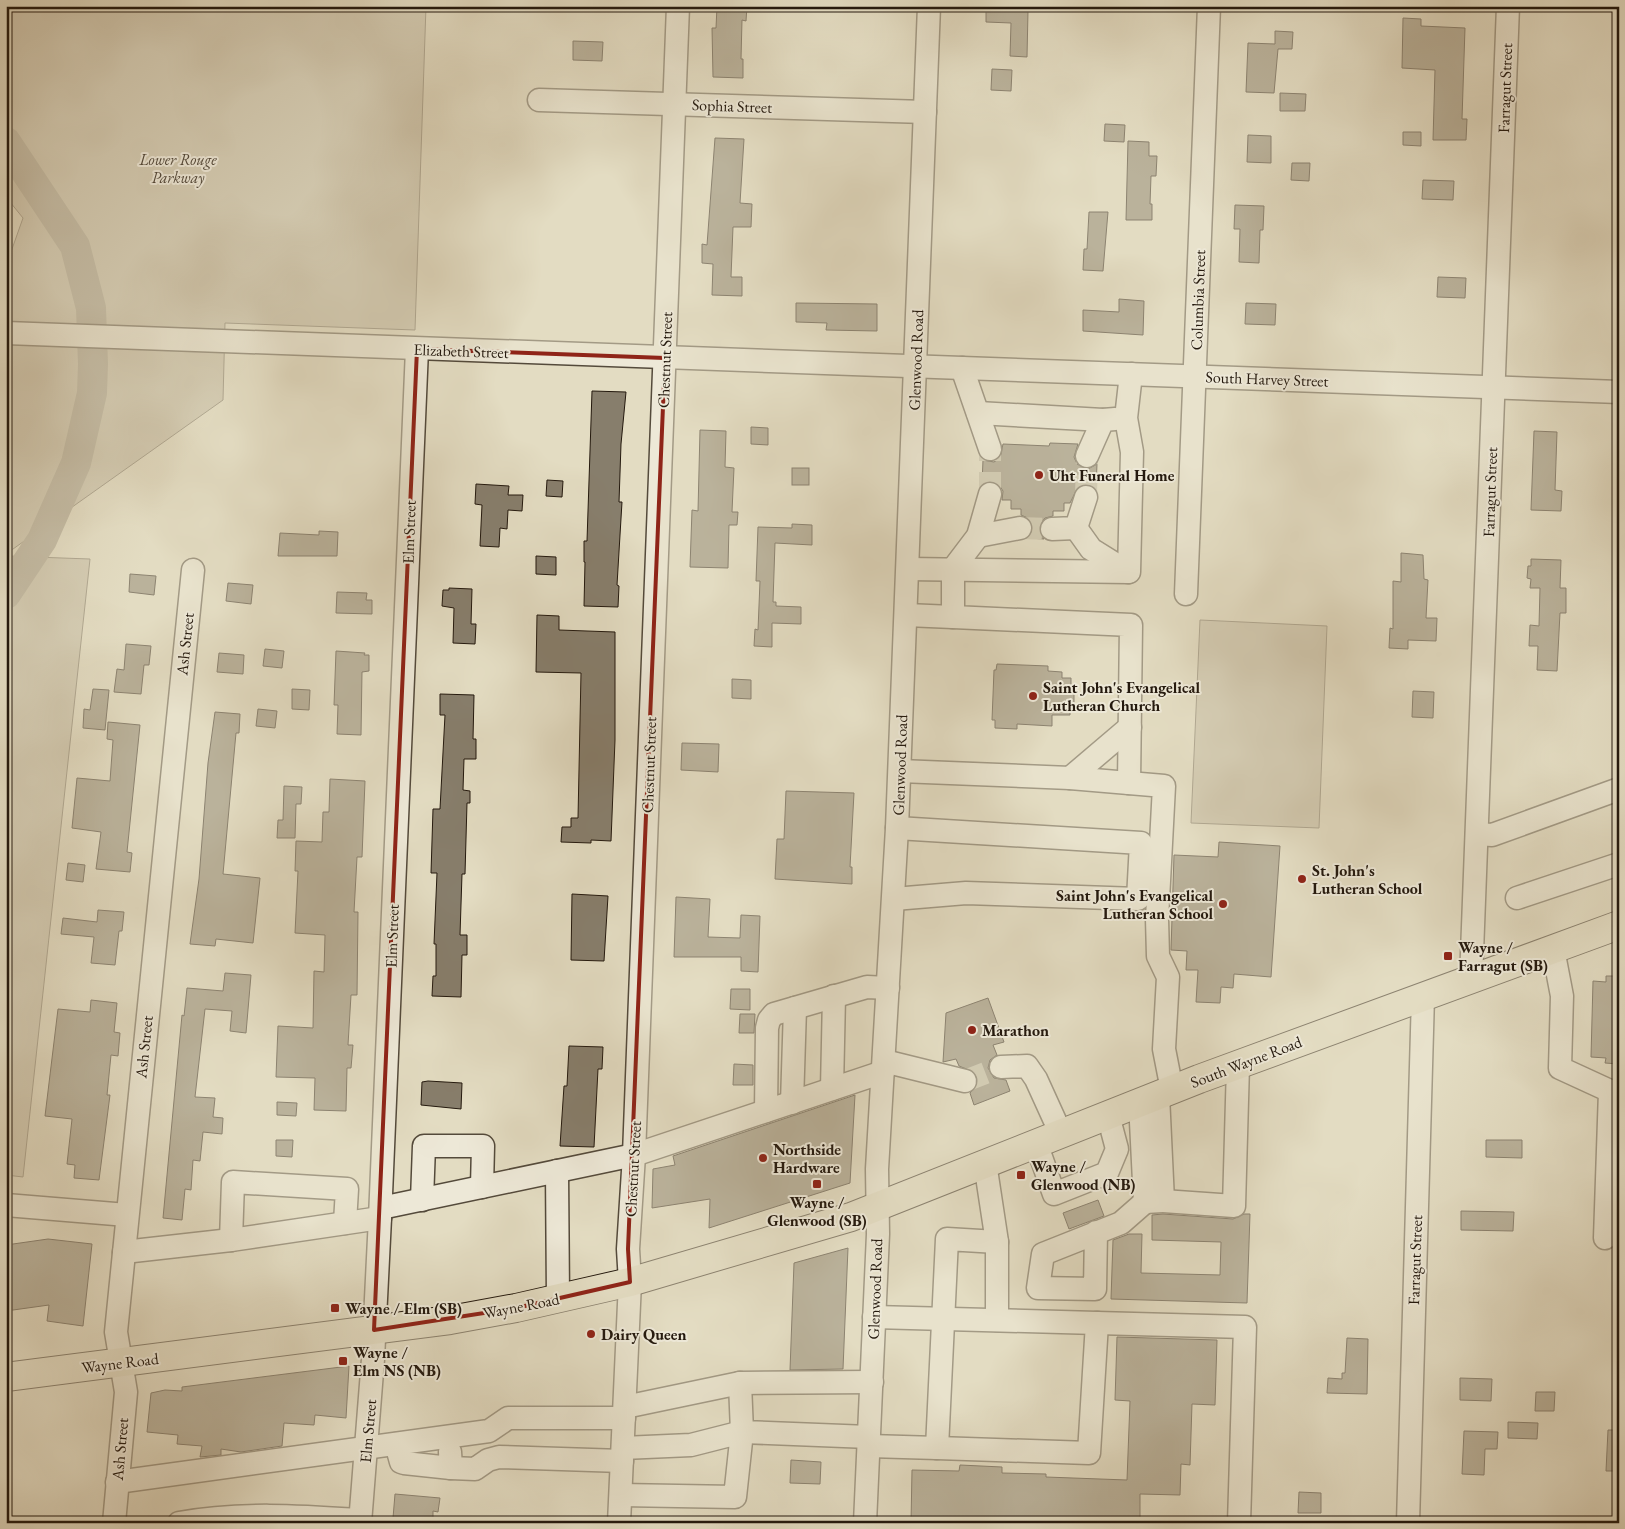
<svg xmlns="http://www.w3.org/2000/svg" width="1625" height="1529" viewBox="0 0 1625 1529" font-family="'EB Garamond',serif">
<style>
.green{fill:#c3bba3;stroke:#746a58}
.lines{fill:none;stroke-linecap:round;stroke-linejoin:round}
.river{stroke:#a29a85;stroke-width:30}
.building{fill:#877e6c;stroke:#24190e}
.minor-tunnel{stroke:#bdb59e;stroke-width:22;stroke-dasharray:22 11;stroke-linecap:butt}
.minor-casing{stroke:#544a3b;stroke-width:25}
.major-casing{stroke:#24190e;stroke-width:30}
.minor{stroke:#ede8d7;stroke-width:22}
.major{stroke:#e3dcc2;stroke-width:28}
.marked{fill:none;stroke:#8f2418;stroke-width:4;stroke-linejoin:round}
.poi-dot{fill:#8f2418;stroke:#ede8d7;stroke-width:2}
.labels{text-anchor:middle;dominant-baseline:central;stroke-width:4;stroke-linejoin:round;paint-order:stroke}
.street-label{font-size:16px;fill:#24190e;stroke:#ede8d7}
.park-label{font-size:16px;font-style:italic;fill:#544a3b;stroke:#ede8d7}
.poi-label{font-size:16px;font-weight:bold;fill:#24190e;stroke:#ede8d7;text-anchor:start}
</style>
<rect width="100%" height="100%" fill="#e3dcc2"/>
<filter id="stains"><feTurbulence type="fractalNoise" baseFrequency=".004" numOctaves="4"/><feColorMatrix values="0 0 0 0 .2 0 0 0 0 .09 0 0 0 0 .02 0 0 0 .5 -.17"/></filter>
<radialGradient id="worn" r=".72"><stop offset=".6" stop-color="#630" stop-opacity="0"/><stop offset="1" stop-color="#630" stop-opacity=".3"/></radialGradient>
<g class="green">
<path d="M6,6H426L415,330L225,323L223,400L6,554V266L23,218L6,197Z"/>
<path d="M6,556L90,559L23,1177L6,1175Z"/>
<path d="M1200,620L1327,626L1319,828L1191,823Z"/>
</g>
<g class="lines">
<path class="river" d="M6,142L75,246L91,308L93,364L92,393L76,463L42,540L6,594"/>
</g>
<g class="building">
<path d="M717,6H747L746,21L742,20L741,59H743V78L713,77L712,28H716Z"/>
<path d="M986,6H1022V11H1028L1027,57L1010,56L1011,23L986,22Z"/>
<path d="M1403,18L1421,19V26L1465,28L1462,119H1467L1466,140H1433L1435,70L1402,68Z"/>
<path d="M1275,31L1293,32L1292,49H1278L1274,93L1246,92L1248,43L1275,44Z"/>
<path d="M573,41L603,42L602,61L573,60Z"/>
<path d="M992,69L1012,70L1011,91L991,90Z"/>
<path d="M1280,93L1306,94L1305,111H1280Z"/>
<path d="M1105,124L1125,125L1124,142L1104,141Z"/>
<path d="M1403,132H1421V146L1403,145Z"/>
<path d="M1248,135L1271,136V163L1247,162Z"/>
<path d="M715,138L744,139L740,203L752,204L751,227H733L731,277H742V296L712,295L713,264L702,263V244L707,245Z"/>
<path d="M1128,141L1149,142V156H1157L1156,176H1151L1150,204H1152V220H1126Z"/>
<path d="M1292,163H1310L1309,181L1291,180Z"/>
<path d="M1423,180L1454,181L1453,200L1422,199Z"/>
<path d="M1235,205L1264,206L1263,230H1260L1259,263L1239,262L1240,229H1234Z"/>
<path d="M1089,212H1108L1103,271L1083,270L1084,249H1087Z"/>
<path d="M1438,277L1466,278L1465,298L1437,297Z"/>
<path d="M1119,299L1144,301L1143,335L1083,331V310L1119,312Z"/>
<path d="M796,303L877,304V331L826,330L827,323L796,322Z"/>
<path d="M1246,303L1276,304L1275,325L1245,324Z"/>
<path d="M592,391L626,392L621,444L619,502H622L617,585L619,586L618,607L584,606L585,562H584V541H587Z"/>
<path d="M751,427L768,428V445L751,444Z"/>
<path d="M700,430L726,431L725,467L734,468L732,512H738L737,525H729L728,568L690,567L692,510L698,511Z"/>
<path d="M1534,431L1557,432L1555,490L1562,491L1561,511L1531,510Z"/>
<path d="M1050,443L1078,444L1074,457L1077,464L1088,469L1097,464L1096,488L1090,484L1078,487L1070,503H1064V511H1053V516L1045,518L1041,523L1039,530L1044,539L1029,538L1032,532L1033,525L1030,519L1021,515V509H1011V500H1002L1003,491L999,485L993,481L982,484L983,460L994,462L1000,458L1003,444L1049,446Z"/>
<rect x="792" y="468" width="17" height="17"/>
<path d="M547,480L563,481L562,497L546,496Z"/>
<path d="M476,484L509,486L508,495H523L522,511L508,510L507,529L500,528L499,547L480,546L482,505L475,504Z"/>
<path d="M792,524L812,525V545L775,543L773,602H776V606L801,607V624L772,623V647L754,646L755,629L758,630L760,581H756L758,527L792,528Z"/>
<path d="M319,531L338,532L337,556H278L280,533L319,535Z"/>
<path d="M1401,553L1423,555L1424,579L1428,580L1426,618H1437L1436,641L1408,640V649L1389,648L1390,628L1393,629V581L1401,582Z"/>
<path d="M536,556L556,557V575L536,574Z"/>
<path d="M1531,559L1561,560L1560,588H1566V613H1560L1557,671L1537,670L1538,646H1529L1530,625L1539,626L1540,588H1530L1531,579L1527,578L1528,566H1531Z"/>
<path d="M130,574L156,576L154,595L129,592Z"/>
<path d="M228,583L253,585L251,604L226,601Z"/>
<path d="M449,588L472,589L471,624H476L475,644L453,643L454,608L442,606L443,590H449Z"/>
<path d="M337,592L367,593L366,600H372V614L336,613Z"/>
<path d="M537,615L559,616V630L615,632V740L611,841L591,840V843L561,842L562,827H571V818H578L581,673L536,672Z"/>
<path d="M126,644L151,646L149,665H144L141,694L114,692L117,669L124,670Z"/>
<path d="M265,649L284,651L282,668L263,666Z"/>
<path d="M336,651L365,653L364,655H369V671L362,672L361,735L337,734L338,705H334Z"/>
<path d="M219,653L244,655L243,674L217,672Z"/>
<path d="M997,664L1048,666V671L1062,672V678H1071V688H1074V704H1070V715H1052V726L1017,724V729L995,728V720H992L994,670H996Z"/>
<path d="M732,679L751,680V699L732,698Z"/>
<path d="M93,689L109,690L105,730L83,728L84,709L90,710Z"/>
<path d="M292,689L310,690L309,710L292,709Z"/>
<path d="M1413,691L1434,692L1433,718L1412,717Z"/>
<path d="M440,694L474,695L473,739H476V759H464L463,790L470,791V803H467L465,874H462L460,935H467V955H462L461,997L432,996L433,976H436V944H434L437,873H431L433,809H440L445,715H440Z"/>
<path d="M258,709L277,711L275,728L256,726Z"/>
<path d="M215,712L240,714L239,733H236L223,874L260,878L253,943L216,939L215,946L190,944L199,879L208,763Z"/>
<path d="M108,722L140,725L127,852L132,853L130,872L96,869L101,832L72,828L77,778L110,781L113,740L107,739Z"/>
<path d="M682,743L719,744L718,772L681,770Z"/>
<path d="M330,779L365,781L362,857H357L354,912H358L357,995H351L348,1045H353L351,1068H347L346,1111L314,1110L315,1078L276,1077L278,1026L313,1028L314,971L324,972L325,935L295,933L298,871H295L296,841L322,842L323,812H329Z"/>
<path d="M284,786L302,787L301,804H296L295,838H277L278,820H283Z"/>
<path d="M786,791L854,793L850,867H852V884L775,879L777,839H784Z"/>
<path d="M1219,842L1280,846L1271,977L1234,974L1233,988L1221,987L1220,1003L1196,1002L1198,970H1186L1187,951L1171,950L1174,855L1218,857Z"/>
<path d="M68,863L85,865L83,882L66,880Z"/>
<path d="M572,894L608,896L604,961L571,960Z"/>
<path d="M676,897L710,899L708,937L740,938L741,915L760,916L758,972L741,971V957H674Z"/>
<path d="M98,910L124,912L122,931H119L115,965L91,963L94,937L61,934L63,918L97,922Z"/>
<path d="M225,973L251,975L246,1033L230,1031L232,1011L205,1009L195,1097L215,1098L213,1117L223,1118L222,1134L203,1132L200,1161L193,1160L191,1190L185,1189L182,1220L163,1218L182,1015L184,1016L187,988L223,991Z"/>
<path d="M1606,976H1619V1064L1605,1063L1606,1058L1591,1057L1593,981L1606,982Z"/>
<path d="M731,989H750V1010L730,1009Z"/>
<path d="M988,998L1004,1042L993,1045L997,1055L990,1060L988,1068L994,1078L1006,1080L1010,1091L974,1105L970,1093L978,1084L974,1072L959,1066L956,1059L943,1062L946,1013Z"/>
<path d="M91,1000L117,1003L114,1032L120,1033L118,1056L111,1055L107,1095H110L99,1180L74,1178L75,1165L67,1164L72,1119L45,1116L58,1009L90,1012Z"/>
<path d="M740,1014H755L754,1033H739Z"/>
<path d="M569,1046L603,1047L602,1069H598L594,1147L560,1146L564,1086H567Z"/>
<path d="M734,1064L753,1065V1085H733Z"/>
<path d="M428,1081L462,1083L461,1109L421,1105L422,1082Z"/>
<path d="M855,1095L850,1183L709,1228L710,1199L652,1208L653,1169L675,1165L673,1156Z"/>
<path d="M277,1102L297,1103L296,1116L277,1115Z"/>
<path d="M276,1140H293L292,1157L276,1156Z"/>
<path d="M1486,1140H1522V1158L1486,1157Z"/>
<path d="M1098,1200L1104,1216L1069,1229L1063,1213Z"/>
<path d="M1461,1211L1514,1212L1513,1231L1461,1230Z"/>
<path d="M1163,1214L1233,1219L1244,1214H1250L1247,1303L1111,1299L1113,1240L1129,1234H1142L1141,1273L1220,1275L1221,1242L1152,1240V1215Z"/>
<path d="M48,1239L92,1244L83,1326L47,1321L49,1305L6,1311V1245Z"/>
<path d="M848,1248L843,1369L790,1370L794,1263Z"/>
<path d="M1117,1337L1217,1340L1215,1405L1192,1404L1190,1465L1181,1464L1180,1495L1140,1494V1523H911L912,1470L959,1471L960,1465L1002,1467V1473L1046,1474V1477L1127,1480L1130,1401L1115,1400Z"/>
<path d="M1347,1338L1368,1339L1367,1394L1327,1393L1328,1378L1342,1379V1373H1345Z"/>
<path d="M349,1366L346,1418L315,1415L314,1425L284,1423L282,1446L241,1452L221,1449V1455L200,1457L202,1446L177,1444L178,1435L147,1432L151,1393L165,1390L182,1391V1387Z"/>
<path d="M1460,1378L1492,1379L1491,1401L1460,1400Z"/>
<path d="M1536,1392H1555L1554,1411H1535Z"/>
<path d="M1508,1422L1538,1423L1537,1439L1508,1438Z"/>
<path d="M1608,1430H1619V1471H1606Z"/>
<path d="M1464,1431L1498,1432L1497,1449H1485L1484,1475L1462,1474Z"/>
<path d="M791,1460L821,1462L820,1484L790,1483Z"/>
<path d="M1299,1492L1321,1493V1513H1298Z"/>
<path d="M395,1494L440,1498L438,1512L433,1511V1522L393,1518Z"/>
</g>
<g class="lines">
<g class="minor-tunnel">
<path d="M990,494V449"/>
<path d="M1086,497L1087,456"/>
<path d="M1020,528L1052,529"/>
<path d="M965,1081L1001,1067"/>
</g>
<defs>
<g id="minor">
<path d="M539,100L925,112"/>
<path d="M6,333L1619,392"/>
<path d="M962,368L990,449"/>
<path d="M978,413L1103,420"/>
<path d="M1087,456L1103,420L1115,419"/>
<path d="M990,494L978,536L953,569V617L1131,625L1129,783"/>
<path d="M1076,528L1091,549L1128,572"/>
<path d="M1052,529L1076,528L1086,497"/>
<path d="M978,536L1020,528"/>
<path d="M908,569L1129,572L1132,452L1126,418L1131,374"/>
<path d="M1186,594L1209,6"/>
<path d="M906,615L953,617"/>
<path d="M900,771L1070,778L1164,786L1157,919L1158,956L1168,977L1164,1049L1172,1090"/>
<path d="M1070,778L1130,727"/>
<path d="M1477,834L1492,835L1619,789"/>
<path d="M1517,898L1619,864"/>
<path d="M894,899L966,893L1138,899L1141,843L897,828"/>
<path d="M1553,949L1562,996L1560,1068L1610,1091L1605,1238"/>
<path d="M1471,979L1508,6"/>
<path d="M884,1061L965,1081"/>
<path d="M1001,1067L1027,1066L1036,1079L1061,1134"/>
<path d="M832,1089L834,996"/>
<path d="M1140,1102L1145,1202L1163,1201L1158,1095"/>
<path d="M792,1103L795,1008"/>
<path d="M766,1111L767,1028L769,1020L774,1014L867,987L888,988"/>
<path d="M1036,1143L1054,1194L1107,1173L1117,1149L1108,1115"/>
<path d="M557,1171L558,1299"/>
<path d="M422,1200L424,1146H483L482,1187"/>
<path d="M1163,1201L1234,1206L1238,1065"/>
<path d="M6,1205L127,1215"/>
<path d="M381,1208L634,1155L883,1072"/>
<path d="M1096,1232L1095,1289L1038,1288L1043,1254L1121,1223L1145,1202"/>
<path d="M231,1240L233,1182L347,1189L345,1223"/>
<path d="M124,1252L231,1240L380,1218"/>
<path d="M874,1317L1097,1323L1089,1453L937,1448"/>
<path d="M997,1320V1242"/>
<path d="M1097,1323L1245,1327L1239,1523"/>
<path d="M740,1383L742,1432L869,1437"/>
<path d="M625,1407L740,1383L872,1382"/>
<path d="M396,1444L401,1462L404,1463L451,1468L450,1452"/>
<path d="M869,1446L937,1448L947,1239L997,1242L985,1163"/>
<path d="M451,1468L475,1469L488,1460L499,1457L622,1461"/>
<path d="M117,1482L489,1431L508,1418H624"/>
<path d="M621,1495L735,1497L742,1432L691,1445L623,1448"/>
<path d="M114,1523L126,1392L116,1332L193,570"/>
<path d="M179,1523C239,1512 300,1516 360,1520"/>
<path d="M360,1523L373,1359L380,1218L417,349"/>
<path d="M619,1523L630,1282L628,1249L634,1155L678,6"/>
<path d="M865,1523L878,1234L877,1169L897,828L929,6"/>
<path d="M1408,1523L1423,996"/>
</g>
<path id="major" d="M6,1377L450,1320L516,1308L630,1282L851,1217L1199,1079L1619,925"/>
</defs>
<use href="#minor" class="minor-casing"/>
<use href="#major" class="major-casing"/>
<use href="#minor" class="minor"/>
<use href="#major" class="major"/>
</g>
<path d="M0 0H1625V1529H0ZM417,349L665,358L628,1249L630,1282L516,1308L374,1330Z" fill="#e3dcc2" fill-opacity=".55" fill-rule="evenodd"/>
<path class="marked" d="M417,349L665,358L628,1249L630,1282L516,1308L374,1330Z"/>
<g class="poi-dot">
<circle cx="1039" cy="475" r="5"/>
<circle cx="1033" cy="696" r="5"/>
<circle cx="1302" cy="879" r="5"/>
<circle cx="1223" cy="904" r="5"/>
<rect x="1443" y="951" width="10" height="10" rx="2.5"/>
<circle cx="972" cy="1030" r="5"/>
<circle cx="763" cy="1158" r="5"/>
<rect x="1016" y="1170" width="10" height="10" rx="2.5"/>
<rect x="812" y="1179" width="10" height="10" rx="2.5"/>
<rect x="330" y="1303" width="10" height="10" rx="2.5"/>
<circle cx="591" cy="1334" r="5"/>
<rect x="338" y="1356" width="10" height="10" rx="2.5"/>
</g>
<g class="labels">
<g class="street-label">
<text transform="translate(1505 88) rotate(-88)">Farragut Street</text>
<text transform="translate(732 106) rotate(2)">Sophia Street</text>
<text transform="translate(1198 300) rotate(-88)">Columbia Street</text>
<text transform="translate(461 351) rotate(2)">Elizabeth Street</text>
<text transform="translate(665 360) rotate(-88)">Chestnut Street</text>
<text transform="translate(916 360) rotate(-88)">Glenwood Road</text>
<text transform="translate(1267 379) rotate(2)">South Harvey Street</text>
<text transform="translate(1490 492) rotate(-88)">Farragut Street</text>
<text transform="translate(409 532) rotate(-88)">Elm Street</text>
<text transform="translate(185 644) rotate(-84)">Ash Street</text>
<text transform="translate(649 765) rotate(-88)">Chestnut Street</text>
<text transform="translate(900 765) rotate(-88)">Glenwood Road</text>
<text transform="translate(392 936) rotate(-88)">Elm Street</text>
<text transform="translate(144 1047) rotate(-84)">Ash Street</text>
<text transform="translate(1246 1062) rotate(-21)">South Wayne Road</text>
<text transform="translate(633 1169) rotate(-87)">Chestnut Street</text>
<text transform="translate(1415 1260) rotate(-88)">Farragut Street</text>
<text transform="translate(875 1289) rotate(-88)">Glenwood Road</text>
<text transform="translate(521 1306) rotate(-11)">Wayne Road</text>
<text transform="translate(120 1363) rotate(-7)">Wayne Road</text>
<text transform="translate(368 1431) rotate(-85)">Elm Street</text>
<text transform="translate(120 1449) rotate(-85)">Ash Street</text>
</g>
<g class="park-label">
<text x="178" y="159">Lower Rouge<tspan x="178" dy="18">Parkway</tspan></text>
</g>
<g class="poi-label">
<text x="1049" y="475">Uht Funeral Home</text>
<text x="1043" y="687">Saint John's Evangelical<tspan x="1043" dy="18">Lutheran Church</tspan></text>
<text x="1312" y="870">St. John's<tspan x="1312" dy="18">Lutheran School</tspan></text>
<text x="1213" y="895" text-anchor="end">Saint John's Evangelical<tspan x="1213" dy="18">Lutheran School</tspan></text>
<text x="1458" y="947">Wayne /<tspan x="1458" dy="18">Farragut (SB)</tspan></text>
<text x="982" y="1030">Marathon</text>
<text x="773" y="1149">Northside<tspan x="773" dy="18">Hardware</tspan></text>
<text x="1031" y="1166">Wayne /<tspan x="1031" dy="18">Glenwood (NB)</tspan></text>
<text x="817" y="1202" text-anchor="middle">Wayne /<tspan x="817" dy="18">Glenwood (SB)</tspan></text>
<text x="345" y="1308">Wayne / Elm (SB)</text>
<text x="601" y="1334">Dairy Queen</text>
<text x="353" y="1352">Wayne /<tspan x="353" dy="18">Elm NS (NB)</tspan></text>
</g>
</g>
<rect width="1625" height="1529" fill="none" stroke="#e3dcc2" stroke-width="25"/>
<rect x="8" y="8" width="1610" height="1514" fill="none" stroke="#24190e" stroke-width="2.5"/>
<rect x="12" y="12" width="1600" height="1504" fill="none" stroke="#24190e"/>
<rect width="100%" height="100%" filter="url(#stains)"/>
<rect width="100%" height="100%" fill="url(#worn)"/>
</svg>
